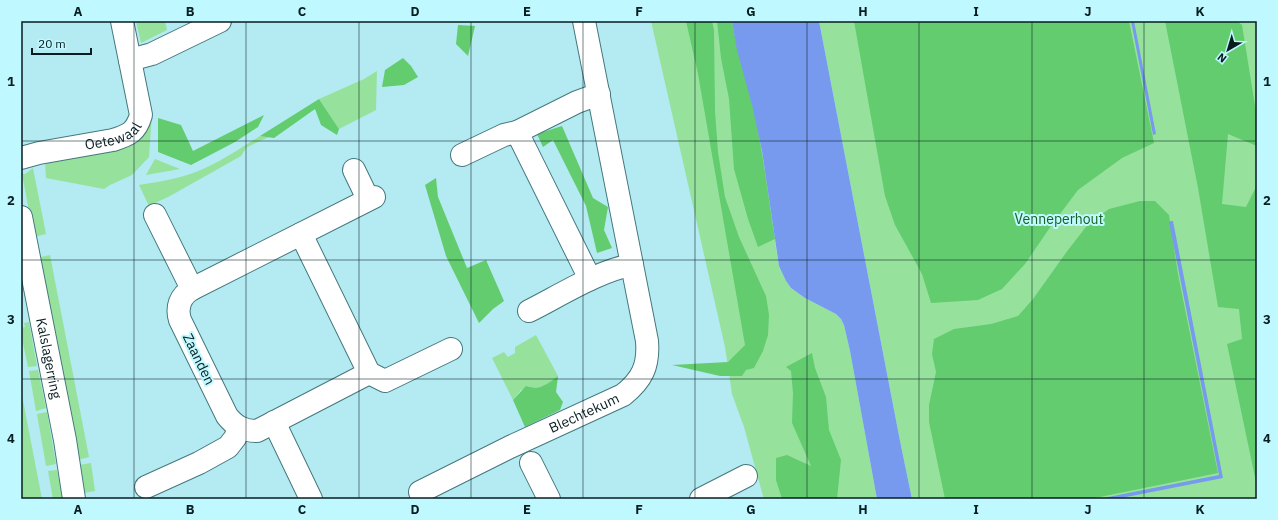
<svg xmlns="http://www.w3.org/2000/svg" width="1278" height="520" viewBox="0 0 1278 520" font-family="'IBM Plex Sans',sans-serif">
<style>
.green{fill:#96e29c}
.forest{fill:#62cc6f}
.water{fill:#779aef}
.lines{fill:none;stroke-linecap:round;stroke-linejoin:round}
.minor-casing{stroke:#44787e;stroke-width:24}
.minor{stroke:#fff;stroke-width:22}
.grid{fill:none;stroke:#071d20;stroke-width:1;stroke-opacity:0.55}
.labels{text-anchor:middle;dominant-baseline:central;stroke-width:4;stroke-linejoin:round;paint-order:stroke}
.street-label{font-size:14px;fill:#071d20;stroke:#c0f8ff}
.park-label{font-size:14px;fill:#186125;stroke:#c0f8ff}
.neatline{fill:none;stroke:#071d20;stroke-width:1.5}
.grid-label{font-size:13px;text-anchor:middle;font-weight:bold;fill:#071d20}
</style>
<rect width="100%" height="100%" fill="#b4eaf1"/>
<g class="green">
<path d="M136,21H165L167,30L141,43Z"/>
<path d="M651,21H732C739,65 755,108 762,152C769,190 772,228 779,266L786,281L791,288L805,298L836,314L841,319L844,325L850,351L877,499H764L763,496L744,427L732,394L725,347Z"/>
<path d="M819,21H1257V499H912L900,441Z"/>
<path d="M377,71L376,110L339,129L319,99L364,79Z"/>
<path d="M149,113H152L149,157L132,175L110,185L104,189L46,178L45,163Z"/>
<path d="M260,136L269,137L247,147L241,156L170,196L149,206L139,185C158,182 177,179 196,172C217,164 241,148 260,136Z"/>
<path d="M155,159L180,169L146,175Z"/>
<path d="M33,168L46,234L34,237L22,174H25Z"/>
<path d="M50,255L89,457L78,460L36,258Z"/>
<path d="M29,322L37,366L28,367L21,334V328L25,327L24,323Z"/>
<path d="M536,335L558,376L545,386L521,390L513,400L492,358L504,352L508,357L515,353V347Z"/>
<path d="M38,370L46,408L36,411L29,371Z"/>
<path d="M21,390L42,499H21Z"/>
<path d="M47,412L56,464L46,466L37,414Z"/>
<path d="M91,463L95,491L84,493L79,465Z"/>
<path d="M57,470L63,499H53L48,471Z"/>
</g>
<g class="forest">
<path d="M686,21H712L714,30L715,111L718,152L725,197L739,237L766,296L769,315L768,335L763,351L754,368L746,370L742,376H720L672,365L728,362L745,345L698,74Z"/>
<path d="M717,21H732C737,50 746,78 753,107C763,151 768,195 775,239L758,247L748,219L734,169L729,99L721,58Z"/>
<path d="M854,21H1129L1154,143L1122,158L1078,190L1051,226L1025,264L1002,289L978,300L931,303L922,274L895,225L885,196Z"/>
<path d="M1165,21H1237L1242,25L1257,118V146L1228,134L1222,204L1246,207L1257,185V482H1256L1227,344L1242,339L1239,309L1218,307L1198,188Z"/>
<path d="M458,25L475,26L468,56L456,44Z"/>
<path d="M403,58L411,66L418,77L404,85L382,87L385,70Z"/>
<path d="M319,99L339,129L337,135L321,125L315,109L274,138L260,136Z"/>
<path d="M264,115L258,127L235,142L191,165L158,152V118L181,125L193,151Z"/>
<path d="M562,126L593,198L608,207L604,230L612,248L597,253L586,206L553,140L543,147L537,134Z"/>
<path d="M436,178L438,197L467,268L486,260L504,301L493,309L479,323L446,256L425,185Z"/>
<path d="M1140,201H1155L1169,215L1178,274L1218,473L1090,499H945L929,422V405L936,372L932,354L934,339L954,329L991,324L1018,316L1033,299L1068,250L1089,223L1109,209Z"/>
<path d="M812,353L815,368L826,397L829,430L841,460L837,499H782L776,480V458L787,455L811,466L792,423L793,393L791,371L786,367Z"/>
<path d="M558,376L556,392L563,402L560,410L525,427L513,400L526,386C540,391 547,384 558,376Z"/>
</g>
<g class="water">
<path d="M732,21H819L900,441L912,499H877L850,351L844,325L841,319L836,314L805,298L791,288L786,281L779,266L762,151L752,105L737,50Z"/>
<path d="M1131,21H1134L1156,134L1153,135Z"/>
<path d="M1171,221H1173L1223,478L1116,499H1098L1219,475L1169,222Z"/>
</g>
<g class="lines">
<defs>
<g id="minor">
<path d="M130,60L152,54L220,21"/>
<path d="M517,132L590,279"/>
<path d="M462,155L504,135L517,132L577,102L599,94"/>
<path id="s1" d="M21,158L39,153L113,140C129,135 136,132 141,115L122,21"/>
<path d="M354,170L368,199"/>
<path d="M155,215L192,289"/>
<path id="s2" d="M21,217L65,440L74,499"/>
<path d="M301,234L369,373L385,381L451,349"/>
<path d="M529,311C559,296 600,270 632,265"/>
<path d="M369,373L257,431C243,431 235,426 227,416L180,320C176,307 180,296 192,289L374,197"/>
<path d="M274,422L311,499"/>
<path d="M531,463L549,499"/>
<path d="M146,487L199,463L228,447L235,438L239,428"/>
<path id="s3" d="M420,492L510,447L623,395C642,380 649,366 647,341L584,21"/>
<path d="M701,499L746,476"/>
</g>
</defs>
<use href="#minor" class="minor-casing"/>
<use href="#minor" class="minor"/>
</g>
<path class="grid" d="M134,21V499M246,21V499M359,21V499M471,21V499M583,21V499M695,21V499M807,21V499M919,21V499M1032,21V499M1144,21V499M21,141H1257M21,260H1257M21,379H1257"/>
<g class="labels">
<g class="street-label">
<text stroke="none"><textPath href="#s1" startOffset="95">Oetewaal</textPath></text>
<text stroke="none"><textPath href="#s2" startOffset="144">Kalslagerring</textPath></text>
<text transform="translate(199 359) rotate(64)">Zaanden</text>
<text stroke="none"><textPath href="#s3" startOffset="182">Blechtekum</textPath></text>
</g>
<g class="park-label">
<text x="1059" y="219">Venneperhout</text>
</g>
</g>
<rect width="1278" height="520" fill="none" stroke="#c0f8ff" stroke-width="44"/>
<g transform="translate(1228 50) rotate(218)" stroke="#c0f8ff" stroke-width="3" paint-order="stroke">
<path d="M0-3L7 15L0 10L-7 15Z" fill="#071d20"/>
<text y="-6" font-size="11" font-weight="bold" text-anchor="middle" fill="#071d20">N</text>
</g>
<path d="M32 48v6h59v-6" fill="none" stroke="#071d20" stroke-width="2"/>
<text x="38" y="48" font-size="12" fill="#071d20" stroke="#c0f8ff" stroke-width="3" paint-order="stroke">20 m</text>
<rect x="22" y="22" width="1234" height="476" class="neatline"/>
<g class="grid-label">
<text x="78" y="16">A</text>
<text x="190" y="16">B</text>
<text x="302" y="16">C</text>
<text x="415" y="16">D</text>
<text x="527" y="16">E</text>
<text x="639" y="16">F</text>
<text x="751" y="16">G</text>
<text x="863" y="16">H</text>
<text x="976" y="16">I</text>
<text x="1088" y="16">J</text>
<text x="1200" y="16">K</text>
<text x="11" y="86">1</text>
<text x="1267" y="86">1</text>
<text x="11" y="205">2</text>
<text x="1267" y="205">2</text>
<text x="11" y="324">3</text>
<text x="1267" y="324">3</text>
<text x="11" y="443">4</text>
<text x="1267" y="443">4</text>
<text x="78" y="514">A</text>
<text x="190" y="514">B</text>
<text x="302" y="514">C</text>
<text x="415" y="514">D</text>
<text x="527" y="514">E</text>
<text x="639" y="514">F</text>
<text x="751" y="514">G</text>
<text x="863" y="514">H</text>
<text x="976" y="514">I</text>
<text x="1088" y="514">J</text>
<text x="1200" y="514">K</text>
</g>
</svg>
